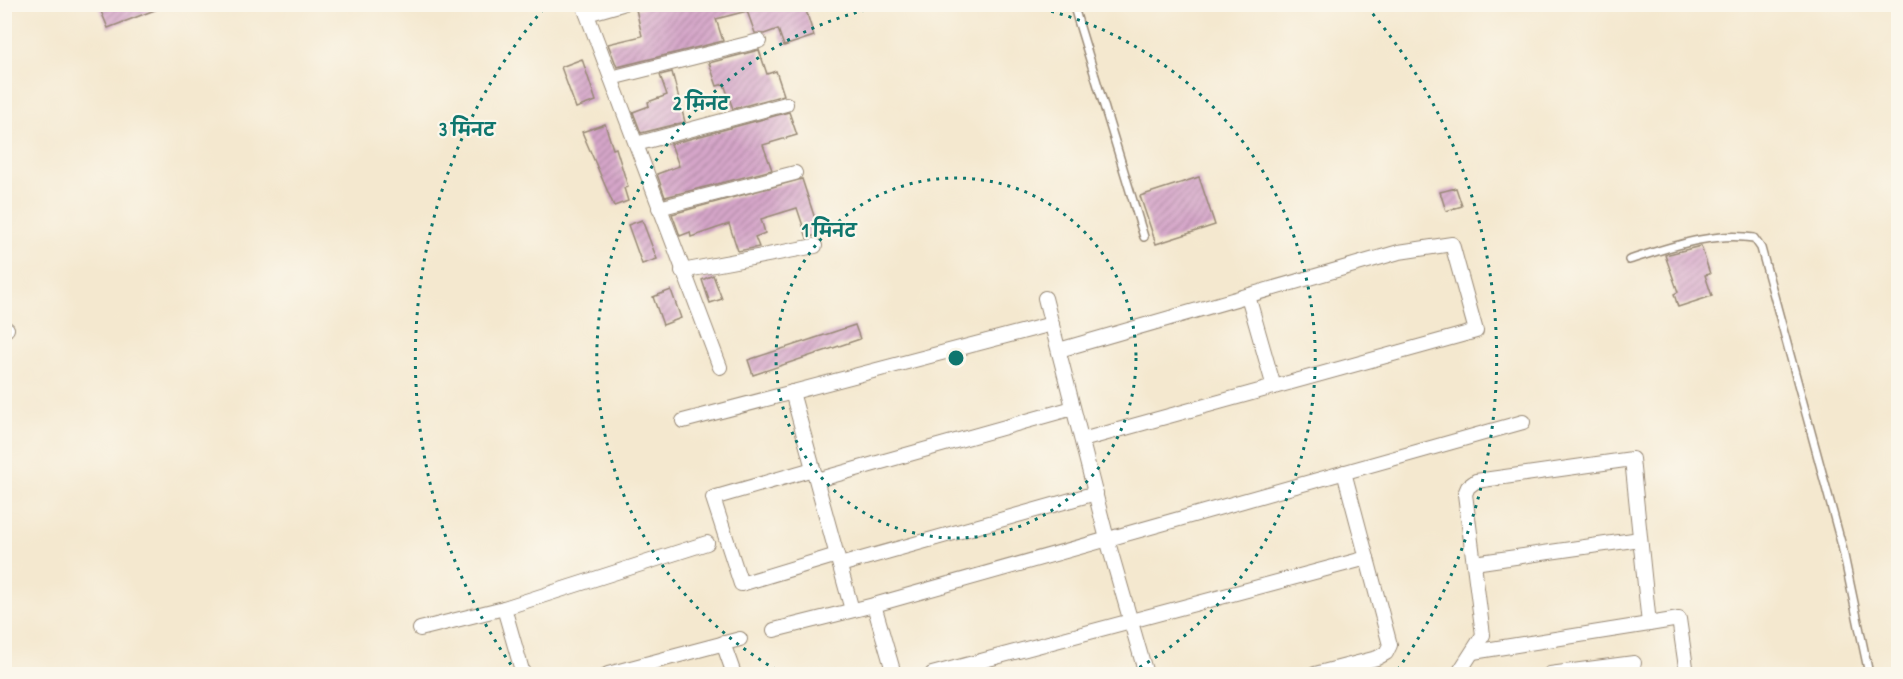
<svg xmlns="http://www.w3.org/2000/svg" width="1903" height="679" viewBox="0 0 1903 679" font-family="'Patrick Hand','Playpen Sans Deva',sans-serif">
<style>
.building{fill:url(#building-hatch)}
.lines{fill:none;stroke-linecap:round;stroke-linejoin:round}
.service-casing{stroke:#988976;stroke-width:10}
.minor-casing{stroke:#988976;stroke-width:16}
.service{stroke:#fff;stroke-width:7}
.minor{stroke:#fff;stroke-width:14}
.ring{fill:none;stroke:#0f766e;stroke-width:3;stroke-dasharray:3 6}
.centre{fill:#0f766e;stroke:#fbf7ec;stroke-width:3}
.ring-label{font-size:18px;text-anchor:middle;font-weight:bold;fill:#0f766e;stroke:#fbf7ec;stroke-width:4.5;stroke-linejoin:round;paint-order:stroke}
</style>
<defs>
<pattern id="building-hatch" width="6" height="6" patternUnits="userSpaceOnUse" patternTransform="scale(1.5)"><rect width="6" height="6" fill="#d5a6c9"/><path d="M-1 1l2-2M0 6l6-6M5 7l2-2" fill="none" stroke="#ae87a3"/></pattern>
</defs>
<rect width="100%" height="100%" fill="#fbf7ec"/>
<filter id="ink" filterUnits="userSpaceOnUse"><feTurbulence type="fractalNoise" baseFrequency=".0167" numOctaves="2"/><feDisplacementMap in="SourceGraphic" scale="12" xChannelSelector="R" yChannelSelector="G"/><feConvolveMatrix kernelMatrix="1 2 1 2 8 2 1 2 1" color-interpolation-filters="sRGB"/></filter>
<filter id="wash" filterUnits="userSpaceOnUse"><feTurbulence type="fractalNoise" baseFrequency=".008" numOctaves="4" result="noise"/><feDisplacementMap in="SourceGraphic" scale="24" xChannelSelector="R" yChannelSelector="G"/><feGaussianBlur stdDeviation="1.35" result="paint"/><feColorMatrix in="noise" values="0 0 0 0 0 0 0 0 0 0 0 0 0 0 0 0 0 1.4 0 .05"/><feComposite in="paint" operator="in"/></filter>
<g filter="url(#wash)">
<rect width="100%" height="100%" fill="#f4e8cf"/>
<g id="blocks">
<g class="building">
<path d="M98,4H164L165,6L108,28Z"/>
<path d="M658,4H804L814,36L784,46L778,29L764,34L755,33L747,11L716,19L723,41L617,67L608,44L642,36L636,9Z"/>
<path d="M759,50L767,74L776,71L784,95L733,109L724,84L717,86L709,63Z"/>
<path d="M582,59L596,101L576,108L561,67Z"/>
<path d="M672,72L685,122L641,133L633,112L649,106L648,102L667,95L660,75Z"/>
<path d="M789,112L797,135L763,145L772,170L665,197L657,174L679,166L671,144Z"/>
<path d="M605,124L613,149L616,148L628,187L624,188L628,201L614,206L582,132Z"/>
<path d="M1199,177L1215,225L1156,244L1140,196Z"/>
<path d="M802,179L820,234L807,238L797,208L761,219L765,233L755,237L759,247L738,251L729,224L691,237L690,232L680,236L672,214Z"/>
<path d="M1456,188L1462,206L1446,211L1440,192Z"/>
<path d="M642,220L657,259L642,264L628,225Z"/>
<path d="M1701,246L1710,274L1705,275L1712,296L1678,307L1674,294L1678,292L1665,255Z"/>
<path d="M713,275L722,299L710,303L702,280Z"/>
<path d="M671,290L681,318L663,325L653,297Z"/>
<path d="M855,325L860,339L753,375L748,360Z"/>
</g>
</g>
</g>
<g filter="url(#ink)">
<use href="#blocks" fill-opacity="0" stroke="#988976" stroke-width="1.5"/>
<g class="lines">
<defs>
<g id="service">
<path d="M1073,4L1144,237"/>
<path d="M1629,260C1668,248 1712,231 1754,238L1761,248L1842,546L1869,674"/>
</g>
<g id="minor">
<path d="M583,4L720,367"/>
<path d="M587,14L622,4"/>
<path d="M611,78L759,41"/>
<path d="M636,144L786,104"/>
<path d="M659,208L795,173"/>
<path d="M682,271L815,246"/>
<path d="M1248,296L1274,387"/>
<path d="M1045,298L1107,539L1146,674"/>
<path d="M4,331L7,329"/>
<path d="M1059,350L1399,252L1452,244L1476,331L1082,440"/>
<path d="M792,392L852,610"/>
<path d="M683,421L1052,324"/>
<path d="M813,469L713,498L741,584L837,555"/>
<path d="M817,480L1073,408"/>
<path d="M1474,563L1640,539"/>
<path d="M840,565L1096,493"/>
<path d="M874,605L894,674"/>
<path d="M504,608L523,674"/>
<path d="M420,629L504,608L707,543"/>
<path d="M774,630L874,605L1523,422"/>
<path d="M723,643L734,674"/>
<path d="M1473,652L1649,624"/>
<path d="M608,674L740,639"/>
<path d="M932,674L1367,558"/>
<path d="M1315,674L1377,658L1386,653L1390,645L1344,472"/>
<path d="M1458,674L1483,635L1465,494L1468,487L1476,481L1632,459L1649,624L1679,619L1687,674"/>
<path d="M1550,674L1634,663"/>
</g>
</defs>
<use href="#service" class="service-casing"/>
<use href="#minor" class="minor-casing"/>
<use href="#service" class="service"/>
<use href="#minor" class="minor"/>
</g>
</g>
<g class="ring">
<circle cx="956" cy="358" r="180"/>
<path d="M784 674A360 360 0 0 1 887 5M1025 5A360 360 0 0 1 1128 674"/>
<path d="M516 672A540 540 0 0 1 545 7M1367 7A540 540 0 0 1 1396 672"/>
</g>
<circle cx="956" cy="358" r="9" class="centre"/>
<g class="ring-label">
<text x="701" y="110">2 मिनट</text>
<text x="467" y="136">3 मिनट</text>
<text x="829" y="237">1 मिनट</text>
</g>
<rect width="1903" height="679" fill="none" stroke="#fbf7ec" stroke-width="24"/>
</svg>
